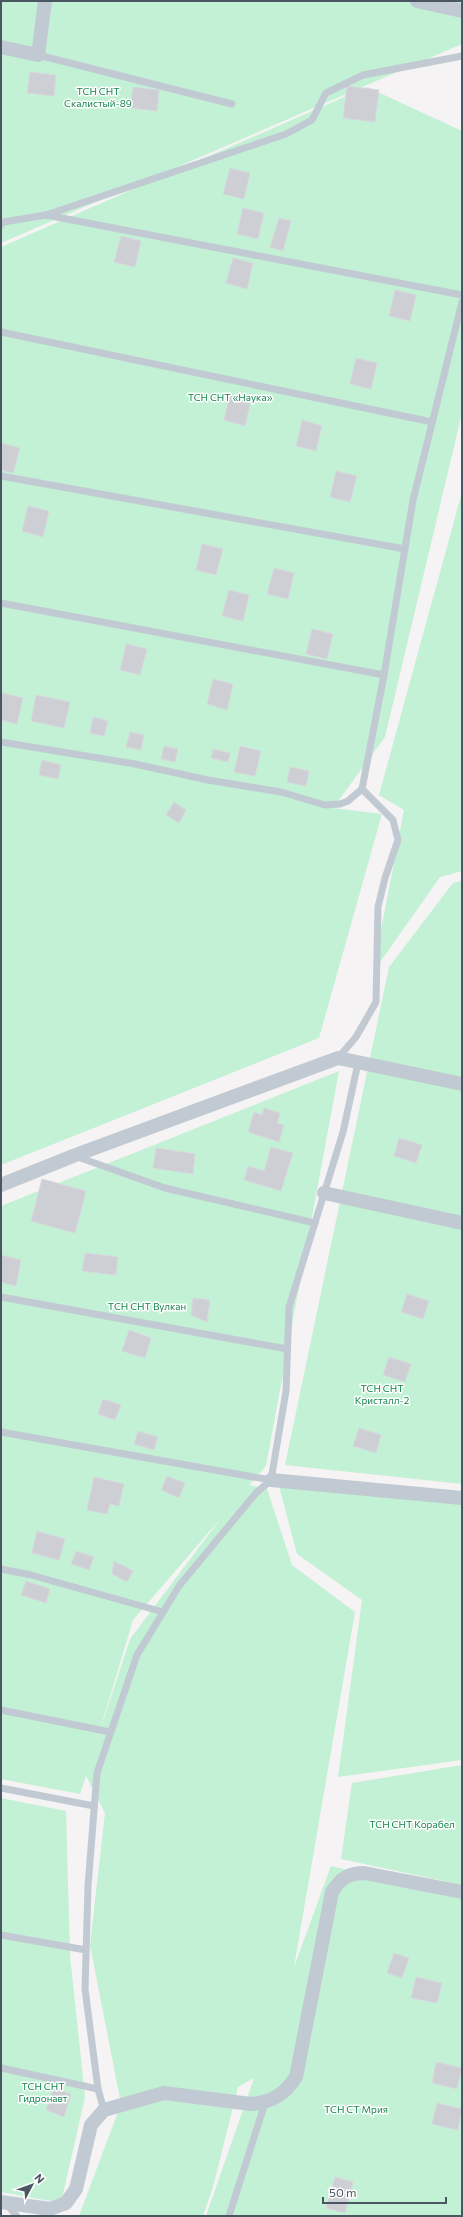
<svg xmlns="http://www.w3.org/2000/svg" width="463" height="2217" viewBox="0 0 463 2217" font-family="Commissioner,sans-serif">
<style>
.green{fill:#c3f1d5;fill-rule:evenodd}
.building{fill:#cdcfd5;stroke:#d7d9de}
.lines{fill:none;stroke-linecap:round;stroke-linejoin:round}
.lane{stroke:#c1cad2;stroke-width:7}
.street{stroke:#c1cad2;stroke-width:14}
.labels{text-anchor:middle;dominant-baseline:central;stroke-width:3;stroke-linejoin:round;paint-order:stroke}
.park-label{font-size:10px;fill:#17864f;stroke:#fff}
</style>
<rect width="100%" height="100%" fill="#f5f3f3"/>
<g class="green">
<path d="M1,1H462V44L1,243Z"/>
<path d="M367,87L462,131V413L385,737L333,808L382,814L319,1038L1,1165V247Z"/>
<path d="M462,492V871L440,877L373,972L404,810L379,795Z"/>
<path d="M462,881V1484L285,1465L389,967L453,883Z"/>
<path d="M339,1071L266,1466L249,1485L267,1489L292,1565L355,1612L294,1967L331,1866L462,1897V2216H206L254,2078L238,2087L213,2187L203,2216H79L121,2104L90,1945L105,1813L86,1776L80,1794L1,1779V1206ZM221,1518L130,1639L97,1740L133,1620Z"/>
<path d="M279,1486L462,1500V1760L338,1777L362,1600L297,1554Z"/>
<path d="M462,1765V1885L341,1859L352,1783Z"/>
<path d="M1,1798L66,1811L70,1955L85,2097L61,2203L1,2192Z"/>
</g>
<g class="building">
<path d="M30,72L56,75L54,96L27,93Z"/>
<path d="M347,86L379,90L375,122L343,118Z"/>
<path d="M133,87L159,90L157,111L130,108Z"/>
<path d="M230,168L250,173L244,199L223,194Z"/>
<path d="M243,208L264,213L258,239L237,234Z"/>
<path d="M279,218L291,221L283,251L270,247Z"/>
<path d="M121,236L141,241L135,267L114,262Z"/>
<path d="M233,258L253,263L247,289L226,283Z"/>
<path d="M395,290L416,295L410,321L389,316Z"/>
<path d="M356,358L377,363L371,389L350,384Z"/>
<path d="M230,395L251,400L245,426L224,420Z"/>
<path d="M302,420L322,426L316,451L296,446Z"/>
<path d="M1,443L20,448L13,473L1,470Z"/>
<path d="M336,471L357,476L350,502L330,497Z"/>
<path d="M28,506L49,511L43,537L22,531Z"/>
<path d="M202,544L223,549L216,575L196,570Z"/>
<path d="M274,568L294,573L288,599L267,594Z"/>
<path d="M229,590L249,595L243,621L222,616Z"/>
<path d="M312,629L333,634L327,659L306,654Z"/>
<path d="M126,644L147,649L140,675L120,670Z"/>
<path d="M213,679L233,684L227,710L207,704Z"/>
<path d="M2,693L23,698L17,724L1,720Z"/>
<path d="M36,695L70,702L64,728L31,721Z"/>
<path d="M93,717L108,721L104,736L90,733Z"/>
<path d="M130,732L144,735L141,750L126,747Z"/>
<path d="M164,746L178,749L175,762L161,759Z"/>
<path d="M240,746L261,751L255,776L234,772Z"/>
<path d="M213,749L230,753L228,762L211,758Z"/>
<path d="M42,760L61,765L58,779L39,775Z"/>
<path d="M290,767L309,771L306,786L287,782Z"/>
<path d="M174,802L186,810L179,823L166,815Z"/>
<path d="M264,1108L280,1113L277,1123L284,1125L279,1142L248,1132L254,1112L262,1115Z"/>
<path d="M399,1138L422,1145L416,1163L394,1156Z"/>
<path d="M271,1147L293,1153L281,1191L244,1180L248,1166L264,1171Z"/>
<path d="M156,1148L195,1154L193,1174L153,1168Z"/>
<path d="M42,1179L86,1191L75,1233L31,1221Z"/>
<path d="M85,1253L118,1257L116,1275L82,1271Z"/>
<path d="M1,1255L21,1260L16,1286L1,1282Z"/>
<path d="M407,1294L429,1301L423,1319L401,1312Z"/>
<path d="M193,1298L210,1300L207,1322L191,1315Z"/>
<path d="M129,1330L151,1338L145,1358L122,1351Z"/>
<path d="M389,1357L411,1364L405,1382L383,1375Z"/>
<path d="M103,1399L121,1405L115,1420L98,1414Z"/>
<path d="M359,1428L381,1435L376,1453L353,1446Z"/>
<path d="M138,1431L158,1437L154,1450L134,1444Z"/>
<path d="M167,1476L185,1483L179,1498L161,1490Z"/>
<path d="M94,1477L124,1484L119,1506L110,1504L107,1514L87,1510Z"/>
<path d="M37,1531L65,1539L59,1560L32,1553Z"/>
<path d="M76,1551L94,1557L89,1570L71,1564Z"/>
<path d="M114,1561L133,1571L127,1582L112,1574Z"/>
<path d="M26,1581L50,1589L46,1603L21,1595Z"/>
<path d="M394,1953L409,1958L402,1978L387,1973Z"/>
<path d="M416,1977L442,1983L437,2003L411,1998Z"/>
<path d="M436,2062L462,2068L457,2089L432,2083Z"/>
<path d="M54,2088L71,2094L64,2117L46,2110Z"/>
<path d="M437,2103L462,2109L458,2130L432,2124Z"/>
<path d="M335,2177L353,2182L345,2213L326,2208Z"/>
</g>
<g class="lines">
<g class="lane">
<path d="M38,55L232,104"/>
<path d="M46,215L462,295"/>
<path d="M1,225L3,222L46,215L286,134L312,120L326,93L363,75L462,56"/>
<path d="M1,332L432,422"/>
<path d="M1,476L405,549"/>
<path d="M1,603L384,675"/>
<path d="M1,742L135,764L208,780L281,792L325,805L340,804L348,801L362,789L384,675L413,500L462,302"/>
<path d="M338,1058L356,1037L376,1002L378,907L385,878L398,840L393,820L362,789"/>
<path d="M75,1156L165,1188L315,1223"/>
<path d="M1,1297L287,1349"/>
<path d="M1,1432L271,1480"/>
<path d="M1,1569L31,1575L163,1612"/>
<path d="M1,1710L110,1732"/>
<path d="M1,1788L94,1806"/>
<path d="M1,1935L86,1950"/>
<path d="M1,2068L98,2089"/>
<path d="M104,2110L98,2089L85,1989L88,1886L97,1773L137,1655L179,1586L256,1493L271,1480L286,1391L289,1307L343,1132L358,1063"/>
<path d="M7,2205L17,2216"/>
<path d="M229,2216L265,2103"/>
</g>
<g class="street">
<path d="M417,1L462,11"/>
<path d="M1,47L38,55L45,1"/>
<path d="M1,1185L73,1156L338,1058L462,1084"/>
<path d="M324,1193L462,1223"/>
<path d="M271,1480L462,1498"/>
<path d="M1,2202L50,2209L66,2203L76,2189L91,2125L104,2110L164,2093L251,2104C272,2102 284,2095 296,2077L332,1892C340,1879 348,1873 364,1873L462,1892"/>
</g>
</g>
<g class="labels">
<g class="park-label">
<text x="98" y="91">ТСН СНТ<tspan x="98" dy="12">Скалистый-89</tspan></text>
<text x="230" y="397">ТСН СНТ «Наука»</text>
<text x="147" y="1306">ТСН СНТ Вулкан</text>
<text x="382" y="1388">ТСН СНТ<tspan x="382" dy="12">Кристалл-2</tspan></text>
<text x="412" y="1824">ТСН СНТ Корабел</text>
<text x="43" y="2086">ТСН СНТ<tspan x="43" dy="12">Гидронавт</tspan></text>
<text x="356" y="2109">ТСН СТ Мрия</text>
</g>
</g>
<rect width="463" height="2217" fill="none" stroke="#4a5661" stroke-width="4"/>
<g transform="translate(32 2185) rotate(49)" stroke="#ffffff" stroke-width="3" paint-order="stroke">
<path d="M0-3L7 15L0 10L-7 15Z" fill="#4a5661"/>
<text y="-6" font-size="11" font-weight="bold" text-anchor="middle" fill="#4a5661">N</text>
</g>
<path d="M323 2197v6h123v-6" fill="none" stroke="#4a5661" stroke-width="2"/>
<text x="329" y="2197" font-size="12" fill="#4a5661" stroke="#ffffff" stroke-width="3" paint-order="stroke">50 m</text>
</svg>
